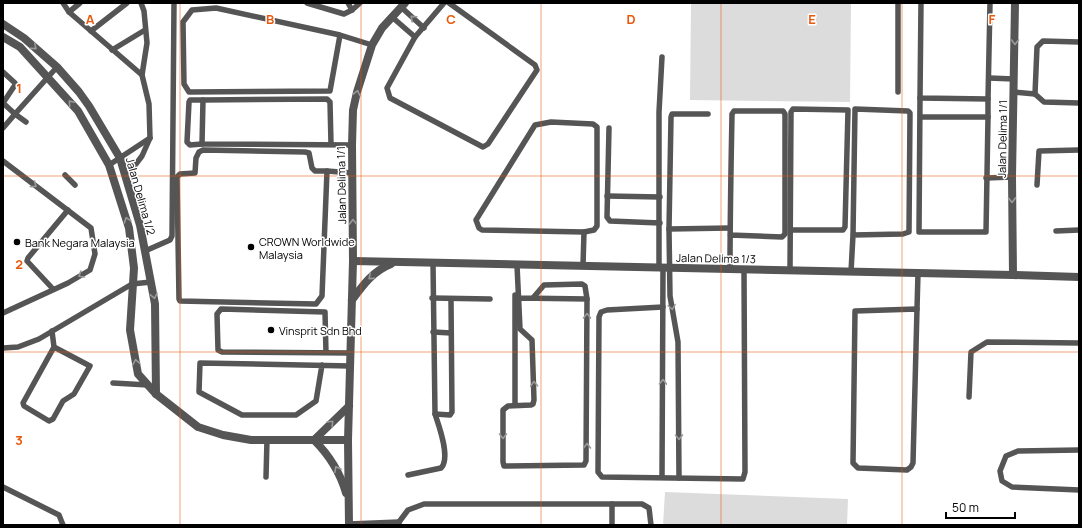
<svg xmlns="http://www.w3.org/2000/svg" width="1082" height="528" viewBox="0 0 1082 528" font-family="Manrope,sans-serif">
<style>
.green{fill:#dcdcdc}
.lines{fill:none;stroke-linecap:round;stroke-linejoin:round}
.service{stroke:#555;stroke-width:5.5}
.minor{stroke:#555;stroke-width:8}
.tertiary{stroke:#555;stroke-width:8}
.oneway{stroke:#999}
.grid{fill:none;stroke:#e8590c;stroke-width:1;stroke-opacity:0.55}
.poi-dot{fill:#000;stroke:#fff;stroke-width:1.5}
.labels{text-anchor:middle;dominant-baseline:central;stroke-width:3;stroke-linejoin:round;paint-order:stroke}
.street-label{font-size:11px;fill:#000;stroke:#fff}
.poi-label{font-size:11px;fill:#000;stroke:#fff;text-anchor:start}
.grid-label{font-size:13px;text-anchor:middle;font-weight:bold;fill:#e8590c;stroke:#fff;stroke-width:3;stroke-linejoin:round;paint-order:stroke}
</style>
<rect width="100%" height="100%" fill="#fff"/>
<g class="green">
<path d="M691,3H851L850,102L690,100Z"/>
<path d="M665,492L848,499L847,525H663Z"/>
</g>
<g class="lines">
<g class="service">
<path d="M63,3L69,12L142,75"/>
<path d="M307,3L344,14L352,10L360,3"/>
<path d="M348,3L352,10"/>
<path d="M444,3L415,37L387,88L390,98L483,147L488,144L537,70L535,65L449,3"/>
<path d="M898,3V92"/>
<path d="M921,3L920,98L988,99L990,3"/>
<path d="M401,7L424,28"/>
<path d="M69,12L80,3"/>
<path d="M392,17L415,37"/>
<path d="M91,31L127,3"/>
<path d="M340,35L330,91L189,92L184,84L183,22L192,10L216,8L340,35L372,45"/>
<path d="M112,50L145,30"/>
<path d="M3,72L15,83V85L3,103"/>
<path d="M989,78L1014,79"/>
<path d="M1014,92L1035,94L1044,102L1079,103"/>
<path d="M1035,94L1037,47L1043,41L1079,42"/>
<path d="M920,98L919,232H986L988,117H920"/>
<path d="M3,103L15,114L3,128"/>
<path d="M988,117V99"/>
<path d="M26,122L15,114L57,67"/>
<path d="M551,122L593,124L597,127V226L594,230L584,232L482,230L479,228L476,220L535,125Z"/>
<path d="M609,128L607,217L610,221L660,223"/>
<path d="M202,144L190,145L187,142L189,102L190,100H203"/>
<path d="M331,144L330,102L327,99L203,100L202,144L352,145"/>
<path d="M203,150L305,152L309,153L312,168L315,171H327L322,296L316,304L180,301L179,299L177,177L180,174L195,173L196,158L199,152Z"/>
<path d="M3,161L91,228L95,254L90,270L68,283L3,313"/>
<path d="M109,165L150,138"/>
<path d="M327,171L352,173"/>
<path d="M65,175L75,185"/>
<path d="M126,177L142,156L150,138L149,104L142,75L147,43L144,11L141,3"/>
<path d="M986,178L1012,177"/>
<path d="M1037,185L1039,151L1079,150"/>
<path d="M607,196L660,197"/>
<path d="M669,229L671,117L672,114H708"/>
<path d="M1056,231L1079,230"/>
<path d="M145,251L170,240L172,236L174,3"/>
<path d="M517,265L520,329L532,340L534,400L533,404L531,405L508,406L503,410V462L504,466L584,465L586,461L587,299L519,298"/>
<path d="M583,266L584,232"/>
<path d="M659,268V112L662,57"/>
<path d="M730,269C730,218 731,166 732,114L734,111H783L785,114V234L782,237L730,235"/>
<path d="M790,271L791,112L793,109L848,110L845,227L843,230H791"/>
<path d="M851,272L853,235L855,109L908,111L910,113L909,232L903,234L853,235"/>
<path d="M53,289L27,261L28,258L68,210"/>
<path d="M432,298L490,299"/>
<path d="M533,298L544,285L582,284L585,286L587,299"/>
<path d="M663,307L607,310L601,312L599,317L598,472L602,477L743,479L745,472L744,270"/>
<path d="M917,309L913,463L911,467L907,470L858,468L853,463L855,311Z"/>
<path d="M917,309L918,273"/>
<path d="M52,331L54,347L23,403L24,406L49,421L53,419L63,401L74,394L90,366L54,347"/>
<path d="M433,332L451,333"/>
<path d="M3,348L18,347L39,339L132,284L151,282"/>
<path d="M326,353L325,312L221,309L217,314L218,350L222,352L351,353"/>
<path d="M322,365L316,401L296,415H242L199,392L200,363L350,366"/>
<path d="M113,383L148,385"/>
<path d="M969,397L971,352L987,342L1079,343"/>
<path d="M515,405V295"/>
<path d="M435,414L450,415L452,412L451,299"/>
<path d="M1079,450L1018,451L1006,456L1000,471L1002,481L1012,487L1079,490"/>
<path d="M408,475L441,468C451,458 439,426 435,414L433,263"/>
<path d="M266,477L267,440"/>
<path d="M662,477L663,268"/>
<path d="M679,478L678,342L670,296L669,229L730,228"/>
<path d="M3,487L59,515L63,525"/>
<path d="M349,524L399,522"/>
<path d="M399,525V522L408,510L424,504H642L649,508L651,525"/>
<path d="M612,525V504"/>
</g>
<g class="minor">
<path d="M3,24L24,38L57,67L79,92L89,106L120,158L140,225L155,304L156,394"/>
<path d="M3,37L20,47L78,111L109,165L129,228L134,268L130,330L138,374L156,394L198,427L223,435L251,440H348"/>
<path d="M1013,275L1079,277"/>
</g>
<g class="tertiary">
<path d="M353,261L1013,275L1012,177L1015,3"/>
<path d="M352,300C363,285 373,271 391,264"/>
<path d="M346,493C340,472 330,456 314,440L349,406"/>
<path d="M349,525L348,440L353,261L352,145L353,110L357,92L372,45L382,28L405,3"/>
</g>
</g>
<defs><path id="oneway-chevron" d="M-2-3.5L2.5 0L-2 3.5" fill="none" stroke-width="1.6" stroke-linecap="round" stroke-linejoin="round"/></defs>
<g class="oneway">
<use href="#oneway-chevron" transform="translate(413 18) rotate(-138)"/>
<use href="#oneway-chevron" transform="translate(1015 42) rotate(91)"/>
<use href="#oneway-chevron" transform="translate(34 47) rotate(41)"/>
<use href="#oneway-chevron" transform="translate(357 93) rotate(-77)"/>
<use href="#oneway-chevron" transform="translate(71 103) rotate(-131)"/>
<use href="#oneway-chevron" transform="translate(34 185) rotate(37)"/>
<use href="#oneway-chevron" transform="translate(1012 200) rotate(89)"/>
<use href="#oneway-chevron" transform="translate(127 220) rotate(-108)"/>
<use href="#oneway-chevron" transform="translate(353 222) rotate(-91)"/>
<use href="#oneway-chevron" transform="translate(81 275) rotate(149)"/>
<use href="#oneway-chevron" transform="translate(371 277) rotate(139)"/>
<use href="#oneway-chevron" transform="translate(154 296) rotate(79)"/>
<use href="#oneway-chevron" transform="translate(672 307) rotate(81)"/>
<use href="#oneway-chevron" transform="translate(587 316) rotate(-90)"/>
<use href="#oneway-chevron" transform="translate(136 362) rotate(-100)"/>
<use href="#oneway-chevron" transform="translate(663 382) rotate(-89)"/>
<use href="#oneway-chevron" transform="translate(534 384) rotate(-93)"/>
<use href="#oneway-chevron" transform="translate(331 423) rotate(-45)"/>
<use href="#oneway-chevron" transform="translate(503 436) rotate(90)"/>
<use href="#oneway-chevron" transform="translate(679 437) rotate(89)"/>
<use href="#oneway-chevron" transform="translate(587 446) rotate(-90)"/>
<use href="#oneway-chevron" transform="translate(337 469) rotate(-119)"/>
</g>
<path class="grid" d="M180,3V525M361,3V525M541,3V525M721,3V525M902,3V525M3,176H1079M3,352H1079"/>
<g class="poi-dot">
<circle cx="17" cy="242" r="4"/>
<circle cx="251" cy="247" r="4"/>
<circle cx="271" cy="330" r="4"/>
</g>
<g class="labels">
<g class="street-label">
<text transform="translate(1002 139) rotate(-89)">Jalan Delima 1/1</text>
<text transform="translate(341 185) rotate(-91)">Jalan Delima 1/1</text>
<text transform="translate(141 196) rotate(74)">Jalan Delima 1/2</text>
<text transform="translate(716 258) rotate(1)">Jalan Delima 1/3</text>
</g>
<g class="poi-label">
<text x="259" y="241">CROWN Worldwide<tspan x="259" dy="13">Malaysia</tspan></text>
<text x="25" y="242">Bank Negara Malaysia</text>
<text x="279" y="330">Vinsprit Sdn Bhd</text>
</g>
</g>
<g class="grid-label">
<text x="90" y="24">A</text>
<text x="270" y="24">B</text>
<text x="451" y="24">C</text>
<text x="631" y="24">D</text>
<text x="812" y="24">E</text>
<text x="992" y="24">F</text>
<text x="19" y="93">1</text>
<text x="19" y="269">2</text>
<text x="19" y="445">3</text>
</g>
<rect width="1082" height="528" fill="none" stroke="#000000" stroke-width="8"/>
<path d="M946 512v6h69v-6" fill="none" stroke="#000000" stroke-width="2"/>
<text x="952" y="512" font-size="12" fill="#000000" stroke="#ffffff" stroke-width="3" paint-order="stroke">50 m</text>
</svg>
